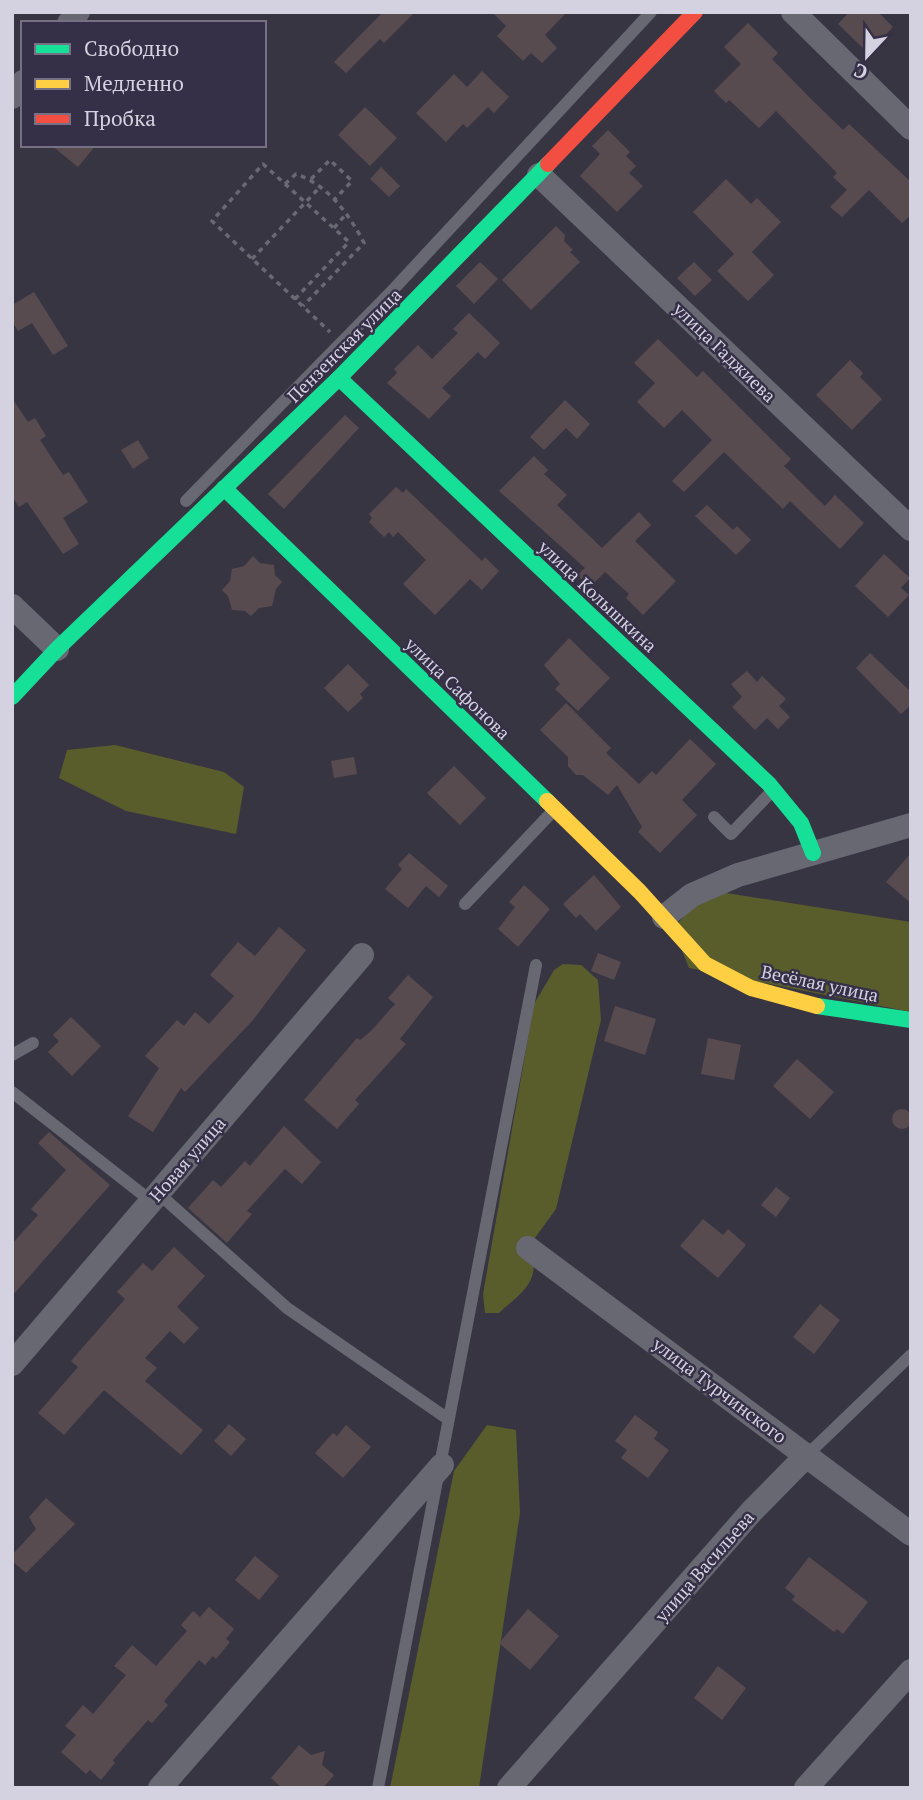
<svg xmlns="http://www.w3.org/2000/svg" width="923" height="1800" viewBox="0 0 923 1800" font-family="'PT Serif',serif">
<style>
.forest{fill:#595c2b}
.building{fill:#584b4f}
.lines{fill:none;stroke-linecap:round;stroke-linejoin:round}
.path{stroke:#686972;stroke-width:3.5;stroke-dasharray:5 5;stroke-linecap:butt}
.lane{stroke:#676872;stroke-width:12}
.street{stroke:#676872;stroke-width:24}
.fast{stroke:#16e098;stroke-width:16}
.slow{stroke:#ffcf43;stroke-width:16}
.jam{stroke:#f24e42;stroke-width:16}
.labels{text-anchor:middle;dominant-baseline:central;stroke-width:5;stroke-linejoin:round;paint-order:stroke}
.street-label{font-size:18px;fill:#d4d1e0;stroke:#353047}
</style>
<rect width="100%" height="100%" fill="#383542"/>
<g class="forest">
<path d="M115,745L224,772L244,787L236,834L126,811L59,778L67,750Z"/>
<path d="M720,892L911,922V1012L689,968L673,928L694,906Z"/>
<path d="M563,964L581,965L598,980L601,1020L556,1209L532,1242C539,1283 528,1287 499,1313H485L483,1294L534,1004L554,970Z"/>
<path d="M487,1425L516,1430L520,1513L479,1788H390L454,1471Z"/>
</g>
<g class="building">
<path d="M383,12H415L384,43L380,39L346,73L334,62Z"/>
<path d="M492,12H567L545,35L557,48L542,63L531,53L523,61L497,36L506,26Z"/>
<path d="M849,12H878L893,27L868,53L838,24Z"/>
<path d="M748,23L778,53L772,59L809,97L843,130L849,124L911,182V215L902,223L869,190L842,217L830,207L847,190L833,177L837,173L776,111L759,128L729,100L726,103L714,91L741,64L724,47Z"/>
<path d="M482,71L509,97L494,113L488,107L467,128L463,124L446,142L416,113L454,74L467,87Z"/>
<path d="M365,107L397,138L370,166L338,135Z"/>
<path d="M608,130L630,152L626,156L636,166L629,173L643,186L617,212L580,176L600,154L592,146Z"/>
<path d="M51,145H96L78,167Z"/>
<path d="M381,167L400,186L389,197L370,179Z"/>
<path d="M726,179L751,204L757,198L781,222L752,252L774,275L748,301L717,271L734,254L693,212Z"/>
<path d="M556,226L565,235L564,241L573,250L570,252L580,262L531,310L502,280Z"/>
<path d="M480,262L498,279L474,304L456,286Z"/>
<path d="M694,262L712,280L695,296L677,278Z"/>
<path d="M34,292L68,346L53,355L32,323L18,331L12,321V305Z"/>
<path d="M469,313L500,343L485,359L478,352L442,388L451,396L429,419L387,383L397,373L394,369L418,345L432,359L458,333L453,329Z"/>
<path d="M658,339L697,377L703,371L791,459L784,466L825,506L835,495L864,523L840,549L790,501L783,509L724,452L684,492L672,481L712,440L682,410L664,428L637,402L655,383L634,363Z"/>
<path d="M850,360L863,373L860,377L882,399L852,430L816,395Z"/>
<path d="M12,398L28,422L35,418L46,436L40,440L63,475L69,472L88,502L63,518L79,544L63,554L27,502L19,507L12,497Z"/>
<path d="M565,400L590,424L577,439L566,428L544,450L530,437Z"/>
<path d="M345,415L359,428L284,509L268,494Z"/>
<path d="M138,440L149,458L133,469L121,450Z"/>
<path d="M534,456L548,470L544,474L567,495L557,505L602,548L639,512L651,525L635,541L676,581L643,615L626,598L629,594L605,572L590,587L577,575L585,568L499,491Z"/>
<path d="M396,487L403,493L406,489L482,561L485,557L499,571L482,590L470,579L435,615L403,584L426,560L398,532L393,537L389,532L384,537L369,522L372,518L369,514Z"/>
<path d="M707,505L733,530L737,526L751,540L736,555L695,516Z"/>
<path d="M884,554L910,578L901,588L909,595L888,617L855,586Z"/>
<path d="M253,556L260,563L274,565L275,575L282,582L276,589L272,606L259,608L251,616L245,611L232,610L228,596L222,590L230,581L232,569L244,566Z"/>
<path d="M569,638L610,678L578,711L555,689L560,684L544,665Z"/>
<path d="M870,653L911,692V705L901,714L856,668Z"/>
<path d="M348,664L369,685L360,694L363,698L348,712L324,688Z"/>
<path d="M747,671L757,682L762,676L786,699L779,706L790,717L778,729L767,718L755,730L732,707L742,697L731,684Z"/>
<path d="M566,703L611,748L606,753L639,784L652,771L656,775L690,739L716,764L682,800L697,815L660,853L638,832L642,827L617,785L608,795L583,775H576L568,766V757L540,730Z"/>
<path d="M354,757L357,774L334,778L331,761Z"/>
<path d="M454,766L486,798L460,825L427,793Z"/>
<path d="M409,853L448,886L439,897L426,886L408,908L385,889L402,869L398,865Z"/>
<path d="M911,853V903L886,882Z"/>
<path d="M594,875L621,907L596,931L580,914L576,918L563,904Z"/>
<path d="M524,885L550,909L518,947L498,929L515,907L509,902Z"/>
<path d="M279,927L306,950L253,1020L185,1092L181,1088L153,1132L128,1116L159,1068L145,1056L177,1020L184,1026L195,1012L209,1024L234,996L210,975L238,942L255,956Z"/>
<path d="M598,953L621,962L614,980L591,971Z"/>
<path d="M408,975L433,997L400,1039L406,1044L355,1100L359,1104L337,1129L304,1100L357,1038L360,1040L370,1032L395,1004L388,998Z"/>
<path d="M615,1006L656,1019L645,1055L604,1041Z"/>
<path d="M71,1017L101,1046L72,1076L48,1052L59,1041L53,1035Z"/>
<path d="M708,1038L741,1045L734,1080L701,1074Z"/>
<path d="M797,1059L834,1092L810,1119L773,1086Z"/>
<circle cx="902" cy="1119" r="10"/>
<path d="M284,1126L321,1162L302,1184L285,1169L247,1211L252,1214L227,1243L188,1208L213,1180L221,1187L245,1161L250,1166Z"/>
<path d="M49,1132L110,1185L12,1296V1244L38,1215L31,1209L66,1170L38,1143Z"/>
<path d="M776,1187L790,1198L776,1217L761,1205Z"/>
<path d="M703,1219L723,1235L728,1229L746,1245L718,1278L680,1246Z"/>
<path d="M174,1247L205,1276L177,1307L199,1328L184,1344L170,1331L145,1358L157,1368L145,1381L203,1430L181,1455L104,1390L64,1435L38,1413L78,1367L71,1361L125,1299L117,1292L143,1263L152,1271Z"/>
<path d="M820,1304L840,1320L814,1354L793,1337Z"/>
<path d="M635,1415L658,1432L654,1439L669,1450L648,1478L621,1458L627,1450L615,1441Z"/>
<path d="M229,1424L246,1439L231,1456L214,1441Z"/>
<path d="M346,1425L371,1447L343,1478L315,1453L333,1433L337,1436Z"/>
<path d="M46,1498L75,1524L26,1573L12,1561V1555L36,1529L29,1517Z"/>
<path d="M255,1556L279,1576L259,1600L235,1580Z"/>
<path d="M809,1557L868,1602L843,1634L837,1629L834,1632L792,1600L795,1596L785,1588Z"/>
<path d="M209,1607L234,1629L226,1639L230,1642L216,1659L213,1656L205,1665L199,1660L164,1701L168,1705L152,1723L148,1720L113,1760L115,1763L101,1780L90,1770L86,1774L61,1752L76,1735L65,1726L83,1705L93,1714L126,1675L114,1666L132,1645L156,1666L187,1631L181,1625L193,1611L200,1617Z"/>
<path d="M528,1609L559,1636L530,1670L499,1643Z"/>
<path d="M718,1666L746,1688L722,1720L694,1698Z"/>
<path d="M299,1745L311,1755L325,1751L322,1765L334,1775L323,1788H282L271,1778Z"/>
</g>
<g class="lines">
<g class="path">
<path d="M311,179L330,160L352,181L334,200"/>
<path d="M285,184L296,174C328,185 349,214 364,243L303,306"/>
<path d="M334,228L347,213"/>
<path d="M252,259L320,187"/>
<path d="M295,299L349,242L263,164L212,221C251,258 291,295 330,332"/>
</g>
<g class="lane">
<path d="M186,501L390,293L651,12"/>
<path d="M714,817L731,834L773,790"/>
<path d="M465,904L554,810"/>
<path d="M12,1055L33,1043"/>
<path d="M12,1092L151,1201"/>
<path d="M158,1193L287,1308L448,1419"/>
<path d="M807,1455L911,1355"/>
<path d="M378,1788L536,965"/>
</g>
<g class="street">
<path d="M793,12L911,128"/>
<path d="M69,23L78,12"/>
<path d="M12,97L23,82"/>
<path d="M539,175L911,529"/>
<path d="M12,606L57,649"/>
<path d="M664,917L692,895L738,875L911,825"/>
<path d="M528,1248L911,1534"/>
<path d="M12,1364L362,955"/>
<path d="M160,1788L442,1465"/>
<path d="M509,1788L752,1511L807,1455"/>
<path d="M806,1788L911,1671"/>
</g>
<g class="fast">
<path d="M339,378L769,784L801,823L813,853"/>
<path d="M224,488L547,801"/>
<path d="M12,697L57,649L339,378L548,164"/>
<path d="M817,1006L911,1020"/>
</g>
<path class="slow" d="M547,801L640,892L705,964L751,988L817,1006"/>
<path class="jam" d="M548,164L695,12"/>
</g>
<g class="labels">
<g class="street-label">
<text transform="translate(344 345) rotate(-45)">Пензенская улица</text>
<text transform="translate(725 352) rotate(44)">улица Гаджиева</text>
<text transform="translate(598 596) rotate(43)">улица Колышкина</text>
<text transform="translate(458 688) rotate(44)">улица Сафонова</text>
<text transform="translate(820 983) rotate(12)">Весёлая улица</text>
<text transform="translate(187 1159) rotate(-49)">Новая улица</text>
<text transform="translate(720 1390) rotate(37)">улица Турчинского</text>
<text transform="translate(704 1566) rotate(-49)">улица Васильева</text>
</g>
</g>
<rect width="923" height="1800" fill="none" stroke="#d4d1e0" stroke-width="28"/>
<rect x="21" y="21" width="245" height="126" fill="#353047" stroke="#757084" stroke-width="2"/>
<rect x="35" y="44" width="35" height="10" fill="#16e098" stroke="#757084" stroke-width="2"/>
<text x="84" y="56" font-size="21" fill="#d4d1e0">Свободно</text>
<rect x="35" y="79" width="35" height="10" fill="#ffcf43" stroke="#757084" stroke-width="2"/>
<text x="84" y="91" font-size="21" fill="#d4d1e0">Медленно</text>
<rect x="35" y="114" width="35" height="10" fill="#f24e42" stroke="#757084" stroke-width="2"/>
<text x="84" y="126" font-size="21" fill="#d4d1e0">Пробка</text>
<g transform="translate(867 56) rotate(202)" stroke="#353047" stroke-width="5" paint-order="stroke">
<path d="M0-5L12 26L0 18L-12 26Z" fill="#d4d1e0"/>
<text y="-10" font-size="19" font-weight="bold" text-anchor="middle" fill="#d4d1e0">С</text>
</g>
</svg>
